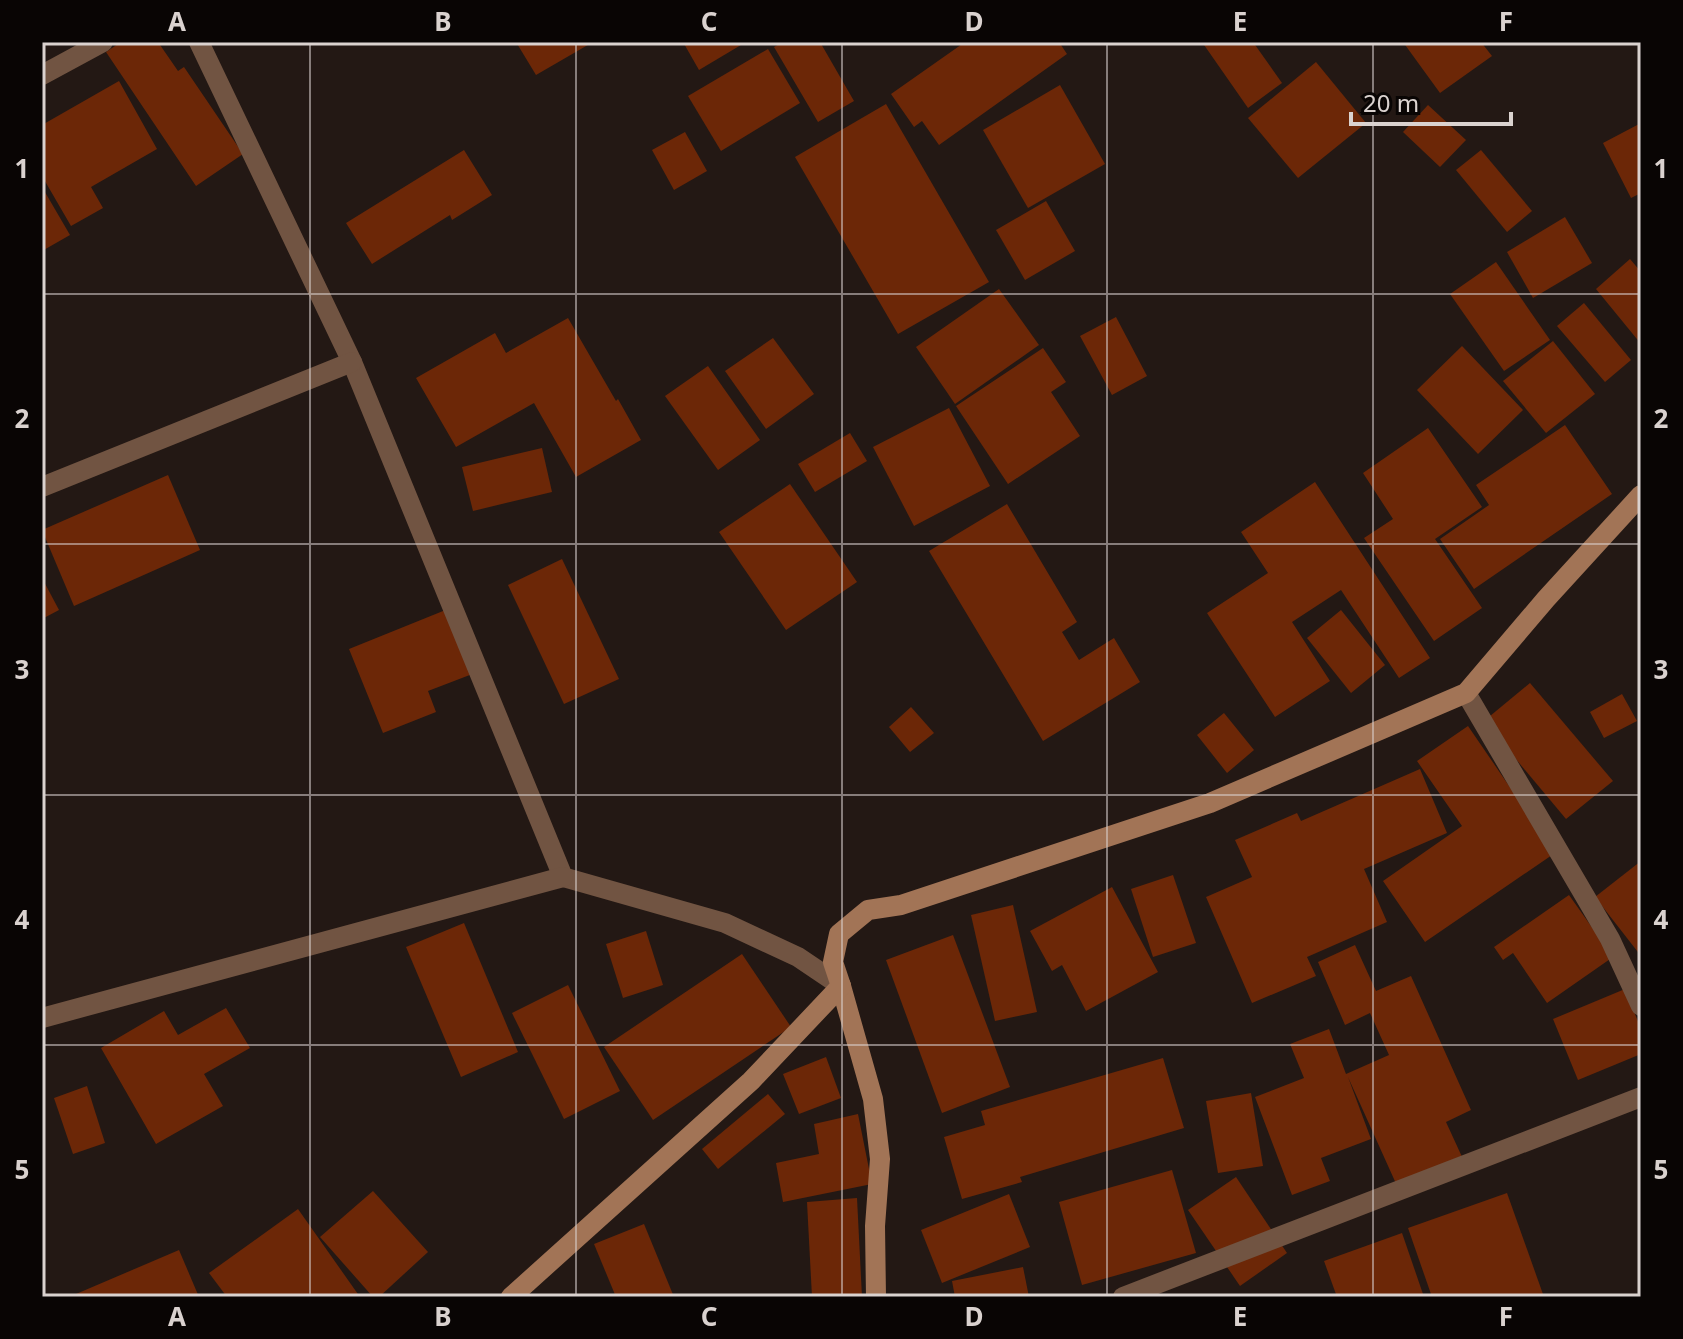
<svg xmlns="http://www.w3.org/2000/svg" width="1683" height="1339" viewBox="0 0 1683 1339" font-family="'Noto Sans',sans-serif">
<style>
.building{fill:#6c2707}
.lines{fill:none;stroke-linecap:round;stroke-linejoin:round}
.street{stroke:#715442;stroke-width:20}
.secondary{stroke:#a27456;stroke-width:20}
.grid{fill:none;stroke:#dad2cf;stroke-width:2;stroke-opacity:0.55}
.neatline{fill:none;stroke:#dad2cf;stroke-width:3}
.grid-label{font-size:26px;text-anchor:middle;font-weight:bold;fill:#dad2cf}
</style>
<rect width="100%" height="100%" fill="#231814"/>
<g class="building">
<path d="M121,42H158L178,71L184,67L243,154L196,186L106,52Z"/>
<path d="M516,42H593L536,75Z"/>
<path d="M683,42H746L699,70Z"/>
<path d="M783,42H820L854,101L818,122L774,47Z"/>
<path d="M965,42H1059L1067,54L939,145L922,121L914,127L891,94Z"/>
<path d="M1202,42H1253L1282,83L1248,108Z"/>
<path d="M1403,42H1481L1492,56L1440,93Z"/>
<path d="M768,49L800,103L721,151L688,96Z"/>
<path d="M1316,62L1366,123L1298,178L1248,118Z"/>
<path d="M119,81L157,149L91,187L103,208L71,226L42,176V125Z"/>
<path d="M1060,85L1105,164L1028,208L983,130Z"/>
<path d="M886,104L989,282L898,334L795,157Z"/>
<path d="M1428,105L1466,140L1440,167L1403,132Z"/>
<path d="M1641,123V193L1631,198L1603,143Z"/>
<path d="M685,132L707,171L674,190L652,150Z"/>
<path d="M464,150L492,195L452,220L450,215L372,264L346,223Z"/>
<path d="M1481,150L1532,211L1507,232L1456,170Z"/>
<path d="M42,187L70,235L42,251Z"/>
<path d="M1046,201L1075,251L1025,280L996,230Z"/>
<path d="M1565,217L1592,263L1533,298L1507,252Z"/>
<path d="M1630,259L1641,272V344L1596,289Z"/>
<path d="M1496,262L1550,340L1504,371L1450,294Z"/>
<path d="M999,289L1039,345L955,404L916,347Z"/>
<path d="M1584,303L1631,360L1605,382L1557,326Z"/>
<path d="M1116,317L1147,376L1112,395L1080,336Z"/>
<path d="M568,318L616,401L618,399L641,440L576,477L534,403L456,447L416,378L495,333L506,353Z"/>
<path d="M773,338L814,394L766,429L725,371Z"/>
<path d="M1553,341L1595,394L1546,433L1503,381Z"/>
<path d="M1462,346L1523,410L1478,454L1417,390Z"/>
<path d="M1043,348L1066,382L1051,392L1080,436L1008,484L956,406Z"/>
<path d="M708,366L760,440L718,470L665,396Z"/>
<path d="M949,408L990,486L914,526L873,447Z"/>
<path d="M1565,425L1612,494L1474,589L1440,539L1489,505L1476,485Z"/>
<path d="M1428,428L1482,507L1435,539L1482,608L1434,641L1364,538L1393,519L1363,473Z"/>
<path d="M850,433L867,461L815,492L798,464Z"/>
<path d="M542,448L552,492L473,511L462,467Z"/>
<path d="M168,475L200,550L74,606L42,530Z"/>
<path d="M1315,482L1430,658L1399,678L1341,590L1292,622L1330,681L1275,717L1207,613L1268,573L1241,532Z"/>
<path d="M790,484L857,582L786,630L719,532Z"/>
<path d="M1007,504L1077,622L1062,632L1079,660L1114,638L1140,682L1043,741L929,551Z"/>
<path d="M562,559L619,679L564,704L508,585Z"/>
<path d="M42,578L59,610L42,619Z"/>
<path d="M448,609L475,673L428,691L436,712L383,733L349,649Z"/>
<path d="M1341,610L1385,665L1351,693L1307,638Z"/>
<path d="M1530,683L1613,781L1566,819L1484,721Z"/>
<path d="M1622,694L1637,721L1604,738L1590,712Z"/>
<path d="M911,707L934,733L910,752L889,727Z"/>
<path d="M1224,713L1254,750L1227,773L1197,735Z"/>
<path d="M1468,726L1555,853L1425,942L1383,881L1462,826L1417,761Z"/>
<path d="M1420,769L1447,833L1364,869L1387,922L1307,957L1316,976L1252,1003L1206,897L1252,877L1235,840L1297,813L1301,821Z"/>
<path d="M1641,861V956L1595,897Z"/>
<path d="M1173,875L1196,943L1153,957L1131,889Z"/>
<path d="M1112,887L1158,972L1086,1011L1062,965L1052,971L1030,931Z"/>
<path d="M1569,895L1613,957L1547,1003L1513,953L1503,960L1494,947Z"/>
<path d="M1013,905L1037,1012L995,1021L971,915Z"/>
<path d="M464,923L518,1052L461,1077L406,947Z"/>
<path d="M646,931L663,985L623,998L606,944Z"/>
<path d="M953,935L1010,1087L942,1113L886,960Z"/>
<path d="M1355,945L1376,991L1411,976L1471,1110L1446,1122L1463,1159L1398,1188L1348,1077L1371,1139L1321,1158L1330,1181L1292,1195L1255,1097L1304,1078L1290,1044L1329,1029L1346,1074L1389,1055L1370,1013L1345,1025L1318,962Z"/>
<path d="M742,954L791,1027L653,1120L604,1047Z"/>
<path d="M568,985L620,1091L564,1119L512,1013Z"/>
<path d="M1625,989L1641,1029V1054L1578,1080L1553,1019Z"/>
<path d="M226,1008L250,1048L204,1074L223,1106L156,1144L101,1048L164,1011L178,1035Z"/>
<path d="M826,1057L841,1098L799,1114L783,1074Z"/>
<path d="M1163,1058L1184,1128L1020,1177L1022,1182L962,1199L944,1137L985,1125L981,1111Z"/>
<path d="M87,1086L105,1143L73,1154L54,1098Z"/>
<path d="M1251,1093L1263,1166L1218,1173L1206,1101Z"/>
<path d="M768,1094L785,1114L718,1169L702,1149Z"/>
<path d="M858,1114L872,1184L783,1202L776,1163L819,1154L814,1124Z"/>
<path d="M1172,1170L1196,1253L1082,1285L1059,1202Z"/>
<path d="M1236,1177L1287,1253L1240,1286L1188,1210Z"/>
<path d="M373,1191L428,1252L379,1297H373L320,1237Z"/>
<path d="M1507,1193L1544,1297H1432L1408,1228Z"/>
<path d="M1009,1194L1030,1247L942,1283L921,1230Z"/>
<path d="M857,1198L862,1297H812L807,1202Z"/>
<path d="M298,1209L360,1297H227L209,1273Z"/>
<path d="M644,1224L674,1297H616L594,1244Z"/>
<path d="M1402,1233L1424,1297H1337L1324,1261Z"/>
<path d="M179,1250L199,1297H69Z"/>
<path d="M1023,1267L1029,1297H955L952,1281Z"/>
</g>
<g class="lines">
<g class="street">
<path d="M199,42L352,362L563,877L725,923L798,957L841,986"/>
<path d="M42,75L103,42"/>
<path d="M42,487L352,362"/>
<path d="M1466,693L1610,939L1641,1006"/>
<path d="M42,1018L563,877"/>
<path d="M1123,1297L1641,1097"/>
</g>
<g class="secondary">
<path d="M841,986L873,1099L880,1159L875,1226L876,1297"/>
<path d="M511,1297L751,1081L841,986L833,962L839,934L868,910L901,905L1210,803L1466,693L1546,599L1641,495"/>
</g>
</g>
<path class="grid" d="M310,42V1297M576,42V1297M842,42V1297M1107,42V1297M1373,42V1297M42,294H1641M42,544H1641M42,795H1641M42,1045H1641"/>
<rect width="1683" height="1339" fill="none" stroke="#090504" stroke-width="88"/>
<path d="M1351 112v12h160v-12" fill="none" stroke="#dad2cf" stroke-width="4"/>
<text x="1363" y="112" font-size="24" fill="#dad2cf" stroke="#090504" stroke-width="6" paint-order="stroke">20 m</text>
<rect x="44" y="44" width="1595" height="1251" class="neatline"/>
<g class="grid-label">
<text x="177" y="31">A</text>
<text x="443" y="31">B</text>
<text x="709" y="31">C</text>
<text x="974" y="31">D</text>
<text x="1240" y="31">E</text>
<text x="1506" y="31">F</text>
<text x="22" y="178">1</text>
<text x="1661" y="178">1</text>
<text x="22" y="428">2</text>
<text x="1661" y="428">2</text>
<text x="22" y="679">3</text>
<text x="1661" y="679">3</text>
<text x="22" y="929">4</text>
<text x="1661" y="929">4</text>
<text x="22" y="1179">5</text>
<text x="1661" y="1179">5</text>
<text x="177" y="1326">A</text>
<text x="443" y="1326">B</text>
<text x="709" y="1326">C</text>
<text x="974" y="1326">D</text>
<text x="1240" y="1326">E</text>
<text x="1506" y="1326">F</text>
</g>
</svg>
